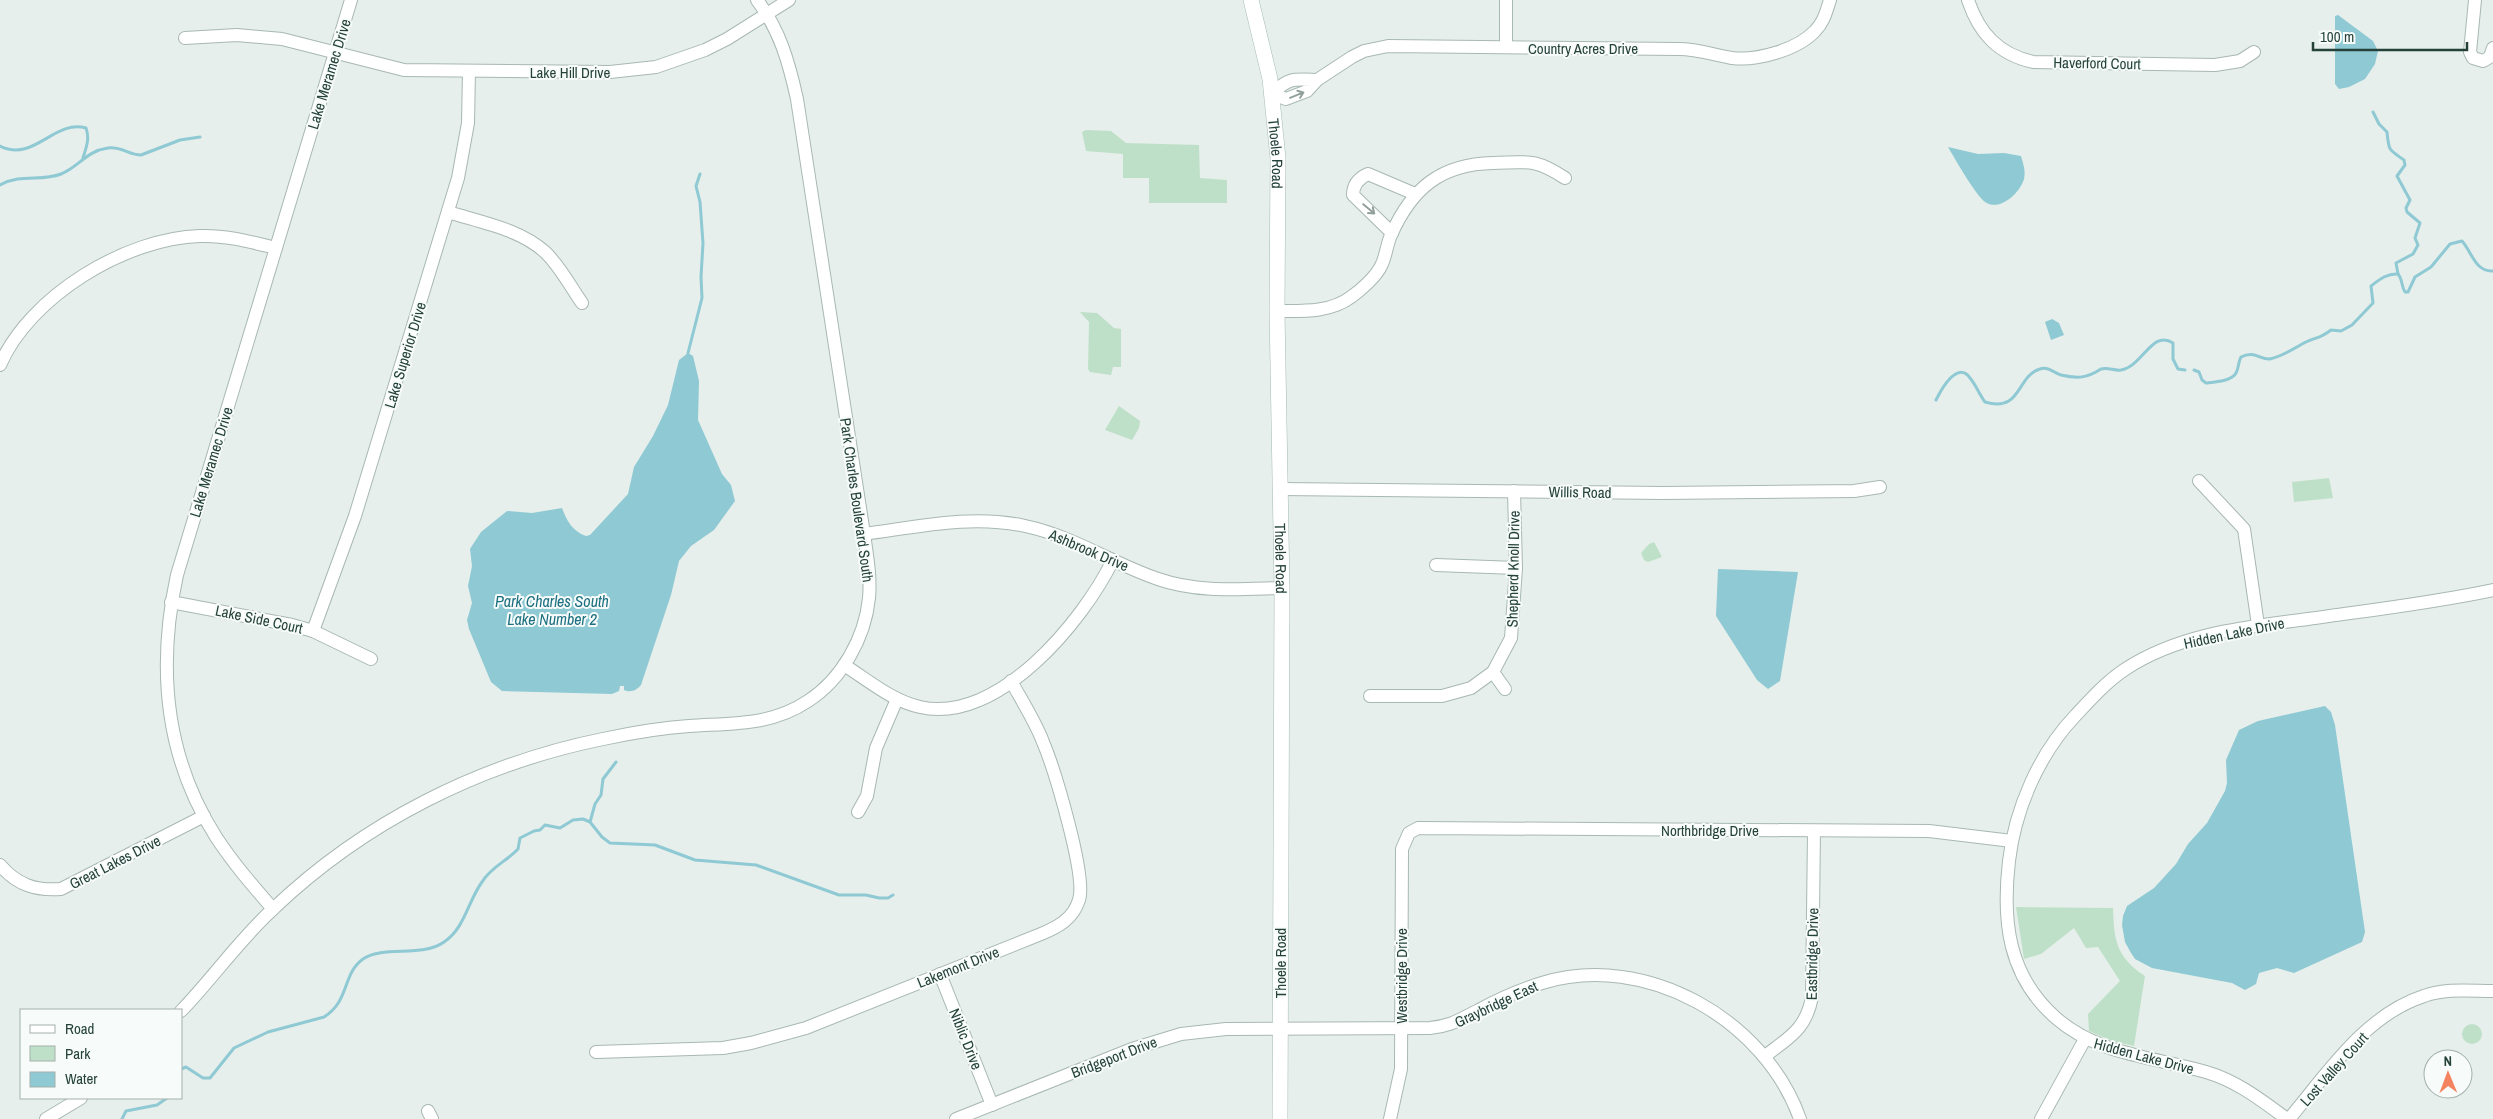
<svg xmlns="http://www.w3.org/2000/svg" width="2493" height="1119" viewBox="0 0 2493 1119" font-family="'Archivo Narrow',sans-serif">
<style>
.green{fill:#bfe0c8}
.water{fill:#8ec9d4}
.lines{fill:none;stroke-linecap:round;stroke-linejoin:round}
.stream{stroke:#8ec9d4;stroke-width:3}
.minor-casing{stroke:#a8b8b2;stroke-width:14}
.secondary-casing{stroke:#a4bbb3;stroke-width:16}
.minor{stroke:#fff;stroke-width:12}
.secondary{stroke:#fff;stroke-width:15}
.oneway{stroke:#92a09c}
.labels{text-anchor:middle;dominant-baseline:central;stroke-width:4;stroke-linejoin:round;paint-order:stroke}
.street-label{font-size:15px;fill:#24423a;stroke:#f7fbf9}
.water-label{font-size:16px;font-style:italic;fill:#1c6f80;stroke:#f7fbf9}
</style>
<rect width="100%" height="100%" fill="#e6efeb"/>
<g class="green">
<path d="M1086,130L1111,131L1126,143L1199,145L1200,178L1227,180V203H1149V178H1123V154L1086,151L1082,132Z"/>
<path d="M1080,312L1097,313L1114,328L1121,329V367H1113L1111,375L1090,372L1088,369L1089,322Z"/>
<path d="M1119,406L1140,421L1139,428L1132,440L1105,430Z"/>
<path d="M2329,478L2333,498L2294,502L2292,482Z"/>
<path d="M1654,542L1662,557L1648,562L1644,560L1641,553L1649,544Z"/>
<path d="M2016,907L2113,908C2114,940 2116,957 2145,976L2134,1046L2112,1041L2089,1031L2088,1014L2120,981L2098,947L2086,948L2074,928L2041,954L2024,959Z"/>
<circle cx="2472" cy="1034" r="10"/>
</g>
<g class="water">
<path d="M2338,15L2373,41L2378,51L2375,64L2365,79L2349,87L2339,89L2335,84V16Z"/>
<path d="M1948,147L1978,154L2004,153L2021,156C2023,163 2026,171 2024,179C2020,193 2000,212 1985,202C1975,194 1955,159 1948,147Z"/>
<path d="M2052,319L2059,323L2064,335L2051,340L2045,322Z"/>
<path d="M688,353L693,356L699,381L698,420L722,474L731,485L735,501L714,530L691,546L679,561L671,595L641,685C637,690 631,693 624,690V686H620L619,691L612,694L502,691L491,682L469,629L467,620L472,603L468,586L472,566L470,549L481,532L507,511L532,513L562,508C567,521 572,531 586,536L590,535L628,494L634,467L653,436L668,405L679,360Z"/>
<path d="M1718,569L1798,572L1780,681L1768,689L1757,680L1716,616Z"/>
<path d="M2325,706L2331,712L2335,725L2365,932L2362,942L2294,973L2277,968L2259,973L2256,984L2245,990L2232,983L2152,968L2135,959L2131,953L2125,942L2122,925L2123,916L2127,906L2154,888L2176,864L2188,844L2207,823L2225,791L2227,783L2226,760L2239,730L2258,721Z"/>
</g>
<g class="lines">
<g class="stream">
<path d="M2373,112L2379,124L2387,132C2389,151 2388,149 2404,160L2405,165L2397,176L2410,200L2406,208L2407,212L2420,223L2415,238L2418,245L2413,254L2396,263L2398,274"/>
<path d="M0,146C34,163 54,119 86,128C90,139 86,148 83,158"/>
<path d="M0,185C22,173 40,182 61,174C79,167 86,151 108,148C121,146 129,155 141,155L180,140L200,137"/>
<path d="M688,353L702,298L701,277L703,243L700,202L696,186L700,174"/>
<path d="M2194,370L2199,372L2202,380L2206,383C2215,382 2232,381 2236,373C2239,368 2238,362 2241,357C2255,350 2260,360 2270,359C2284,356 2294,348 2306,342C2318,336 2318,340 2331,330L2341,331L2352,325L2373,303L2371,286C2379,280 2387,273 2398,274C2403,280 2401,286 2405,292H2408L2415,277L2431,267L2450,244L2462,241C2472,252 2475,272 2493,271"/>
<path d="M1936,400C1941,390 1957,360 1970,378C1976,385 1979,394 1985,402C2022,413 2016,376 2040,369C2048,366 2054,373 2061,375C2078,379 2087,378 2101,369C2108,367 2114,371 2121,370C2143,366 2152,329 2173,343V359L2178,369L2185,370"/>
<path d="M590,822L595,804L601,795L603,779L616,762"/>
<path d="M181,1069L186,1067L203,1078H210L234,1048L268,1032L324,1017C350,1001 342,974 363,959C384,945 422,958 444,942C465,928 468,901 482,882C491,867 507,861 518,849L520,838L534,831L540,830L545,825L560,828L573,820L583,819L590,822L602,837L610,843L655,845L695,860L756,865L839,895H866L879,898H888L893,895"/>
<path d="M122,1119L126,1111L157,1105L167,1098"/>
</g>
<defs>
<g id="minor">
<path d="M1968,0C1979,33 1998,54 2033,62L2215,65L2240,61L2254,52"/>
<path d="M2475,0L2470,52L2473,58L2483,61L2490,57L2493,48"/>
<path d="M185,38L237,35L282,39L404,70L610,72L656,67L705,50L727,39L789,0"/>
<path d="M1506,47V0"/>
<path d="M1317,80C1295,79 1288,77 1272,94L1286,99L1307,91L1317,80L1352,57L1364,51L1388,46L1679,49C1697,49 1714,55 1732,58C1757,61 1797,50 1815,31C1824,22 1826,12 1830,0"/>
<path d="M448,212C480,222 520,229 545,252C560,266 570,286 582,303"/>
<path d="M1392,233L1353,195C1353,184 1359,178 1368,174L1415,194"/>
<path d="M1277,311C1301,311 1330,313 1351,297C1361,290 1377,276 1382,264C1386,255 1387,244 1391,235C1412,188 1441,164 1493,163C1528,162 1534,158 1565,178"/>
<path d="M0,365C30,296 126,238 200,236C226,235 251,242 276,248"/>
<path d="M2199,481L2244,529L2258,625"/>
<path d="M1280,489L1663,493L1854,491L1880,487"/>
<path d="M864,534C917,527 972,514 1025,526C1073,536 1113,564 1158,579C1198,593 1241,589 1282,588"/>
<path d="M1436,565L1516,568"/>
<path d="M171,602L292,625L313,631L371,659"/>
<path d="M313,631L355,516L458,178L468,123L469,71"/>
<path d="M844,665C868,680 892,701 920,707C998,725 1083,621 1113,560"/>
<path d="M1493,672L1505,689"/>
<path d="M1370,696H1442L1471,688L1493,672L1511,638L1516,568L1514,491"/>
<path d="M858,812L867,796L876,748L897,699"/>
<path d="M0,865C17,885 36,891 61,889L204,816"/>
<path d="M273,909C253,886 233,863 216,837C165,757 157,667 177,575L351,0"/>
<path d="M940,974L992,1105"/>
<path d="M181,1011C213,978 239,940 273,909C364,822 480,764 603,739C631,733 660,728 689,726C731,723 771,726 808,701C842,679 865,638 869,598C871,577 867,555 864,534L797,99C789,63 780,30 757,0"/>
<path d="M596,1052L723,1048L751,1043L806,1028L1041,934C1058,927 1073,919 1079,900C1087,876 1054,768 1043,742C1035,721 1022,701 1011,681"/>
<path d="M1765,1056C1790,1037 1806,1029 1812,997L1814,831"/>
<path d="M428,1111L432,1119"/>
<path d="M46,1119L81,1098"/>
<path d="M956,1119L1132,1049L1181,1034L1226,1029L1430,1028C1452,1026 1460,1019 1479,1010C1499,999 1520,990 1542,983C1646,951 1765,1020 1800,1119"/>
<path d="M1390,1119L1401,1069L1402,849L1409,833L1418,828L1929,831L2012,841"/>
<path d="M2041,1119L2085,1039"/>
<path d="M2287,1119C2261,1100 2237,1081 2206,1072C2154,1057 2098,1055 2056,1018C2008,976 2002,921 2009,861C2015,809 2039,754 2075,716C2090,700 2105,683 2124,670C2178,634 2245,627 2308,619C2370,610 2432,603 2493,590"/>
<path d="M2289,1119C2327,1074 2365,1015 2424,996C2446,988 2470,991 2493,991"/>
</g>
<g id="secondary">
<path id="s1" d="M1251,0L1270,79L1278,158L1277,311L1282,588L1280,1119"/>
</g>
</defs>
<use href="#minor" class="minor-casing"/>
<use href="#secondary" class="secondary-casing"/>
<use href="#minor" class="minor"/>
<use href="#secondary" class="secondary"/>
</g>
<defs><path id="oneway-shaft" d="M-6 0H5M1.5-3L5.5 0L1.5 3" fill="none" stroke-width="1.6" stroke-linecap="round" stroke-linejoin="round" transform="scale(1.25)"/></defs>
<g class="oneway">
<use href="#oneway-shaft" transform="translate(1297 95) rotate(-22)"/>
<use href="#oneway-shaft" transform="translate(1369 209) rotate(40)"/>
</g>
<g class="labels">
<g class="street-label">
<text x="1583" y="48">Country Acres Drive</text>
<text transform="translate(2097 63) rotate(1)">Haverford Court</text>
<text x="570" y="72">Lake Hill Drive</text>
<text transform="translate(329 74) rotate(-73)">Lake Meramec Drive</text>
<text stroke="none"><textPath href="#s1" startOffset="156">Thoele Road</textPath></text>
<text transform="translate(405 355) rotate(-73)">Lake Superior Drive</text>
<text transform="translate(211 462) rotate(-73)">Lake Meramec Drive</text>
<text transform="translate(1580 492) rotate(1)">Willis Road</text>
<text transform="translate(857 500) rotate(82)">Park Charles Boulevard South</text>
<text transform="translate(1089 550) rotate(23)">Ashbrook Drive</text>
<text stroke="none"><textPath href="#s1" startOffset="561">Thoele Road</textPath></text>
<text transform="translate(1513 569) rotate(-89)">Shepherd Knoll Drive</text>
<text transform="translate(259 619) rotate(12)">Lake Side Court</text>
<text transform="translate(2234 633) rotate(-12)">Hidden Lake Drive</text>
<text x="1710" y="830">Northbridge Drive</text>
<text transform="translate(115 862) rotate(-27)">Great Lakes Drive</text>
<text transform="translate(1812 954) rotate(-89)">Eastbridge Drive</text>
<text transform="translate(1280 963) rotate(-90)">Thoele Road</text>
<text transform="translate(958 967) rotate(-22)">Lakemont Drive</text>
<text transform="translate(1401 976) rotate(-90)">Westbridge Drive</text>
<text transform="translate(1496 1004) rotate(-25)">Graybridge East</text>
<text transform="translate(966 1039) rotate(68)">Niblic Drive</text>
<text transform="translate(2144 1056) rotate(15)">Hidden Lake Drive</text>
<text transform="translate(1114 1057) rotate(-21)">Bridgeport Drive</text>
<text transform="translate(2334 1069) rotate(-48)">Lost Valley Court</text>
</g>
<g class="water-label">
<text x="552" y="601">Park Charles South<tspan x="552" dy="18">Lake Number 2</tspan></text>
</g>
</g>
<rect x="20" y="1009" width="162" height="90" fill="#f7fbf9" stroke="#a3b1ad"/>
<rect x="30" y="1025" width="25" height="8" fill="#ffffff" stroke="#a3b1ad"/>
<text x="65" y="1034" font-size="15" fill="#24423a">Road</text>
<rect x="30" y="1046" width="25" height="15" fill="#bfe0c8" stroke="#a3b1ad"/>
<text x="65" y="1059" font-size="15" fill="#24423a">Park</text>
<rect x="30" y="1072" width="25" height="15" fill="#8ec9d4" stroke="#a3b1ad"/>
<text x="65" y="1084" font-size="15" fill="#24423a">Water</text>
<g transform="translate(2448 1074) rotate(359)"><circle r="24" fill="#f7fbf9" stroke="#a3b1ad"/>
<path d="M0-4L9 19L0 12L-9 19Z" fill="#f4845f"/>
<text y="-8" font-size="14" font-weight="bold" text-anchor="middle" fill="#24423a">N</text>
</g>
<path d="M2313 42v8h154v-8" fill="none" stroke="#24423a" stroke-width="2.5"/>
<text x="2320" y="42" font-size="15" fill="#24423a" stroke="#f7fbf9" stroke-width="4" paint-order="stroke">100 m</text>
</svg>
